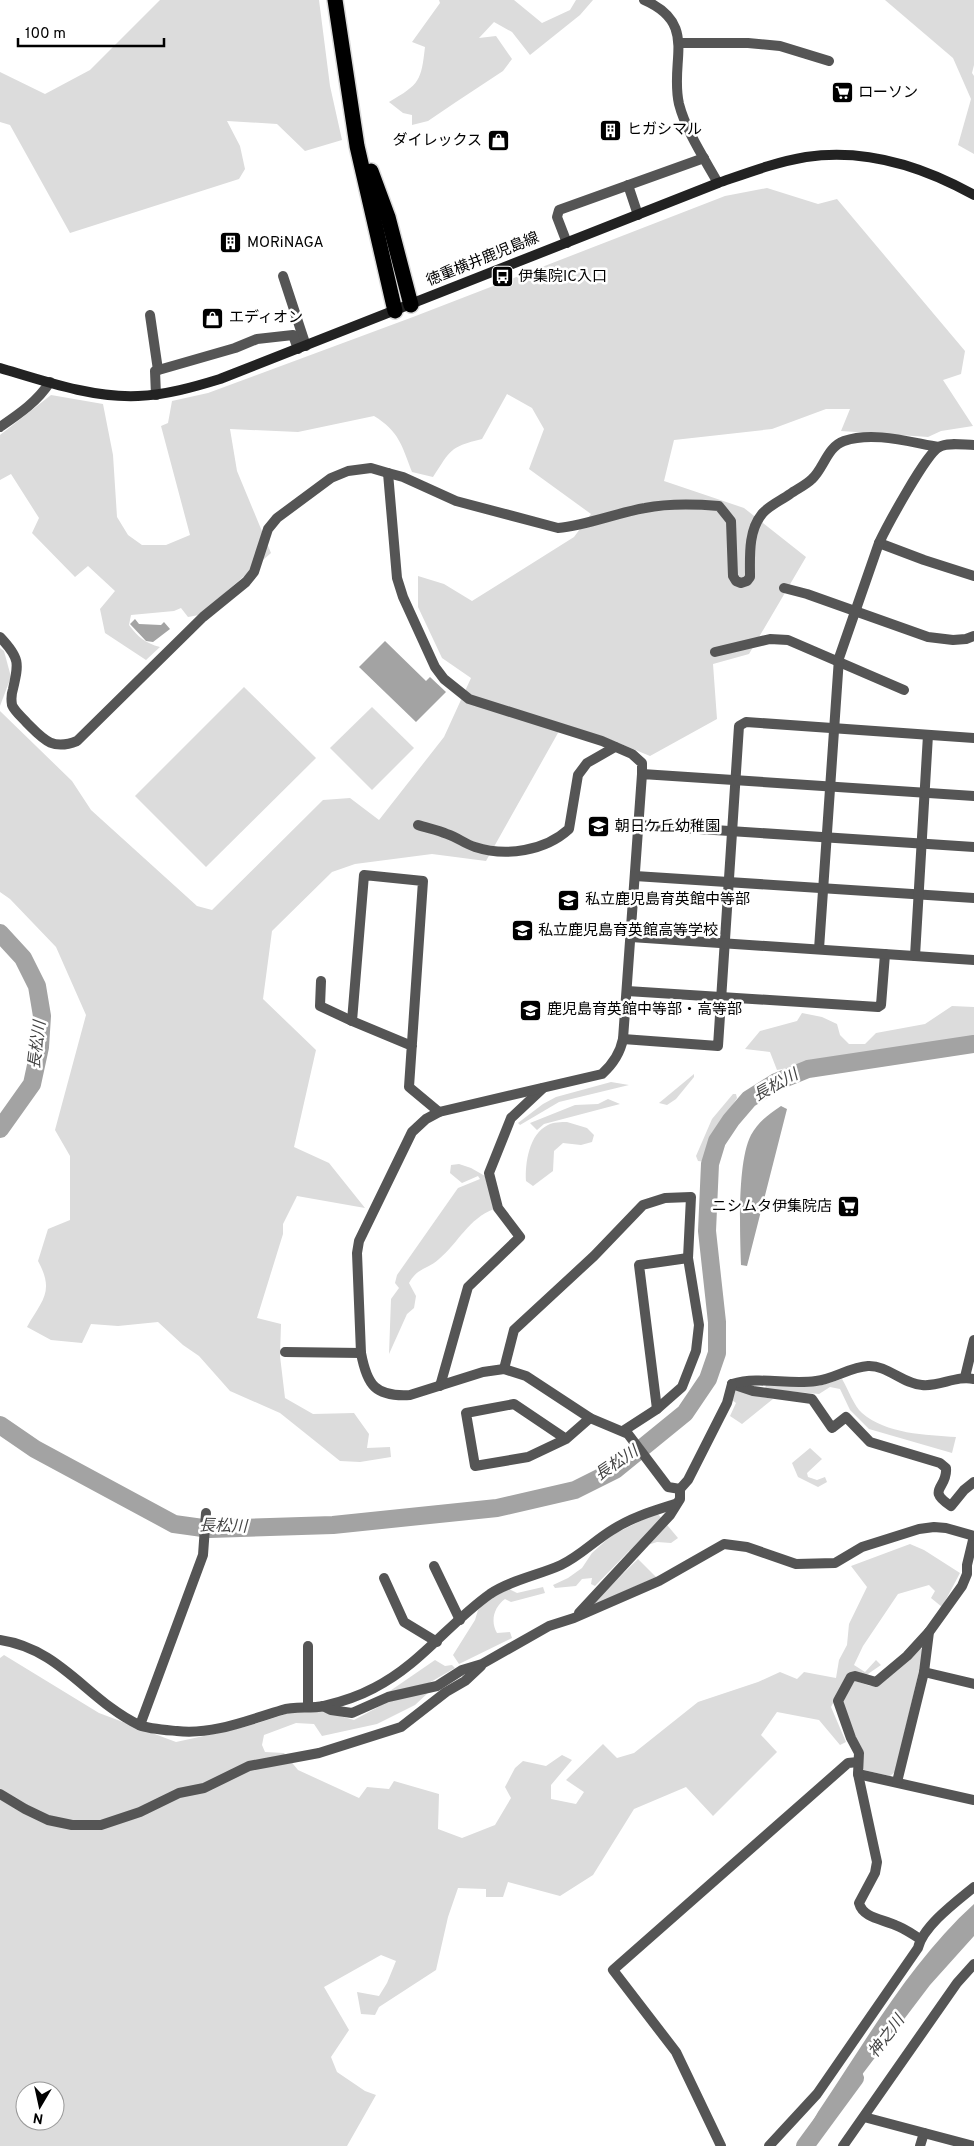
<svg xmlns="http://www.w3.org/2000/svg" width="974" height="2146" viewBox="0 0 974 2146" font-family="Overpass,'Noto Sans JP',sans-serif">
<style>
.green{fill:#dcdcdc;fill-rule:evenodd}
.water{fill:#a3a3a3}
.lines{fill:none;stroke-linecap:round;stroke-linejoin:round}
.river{stroke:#a3a3a3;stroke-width:18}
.motorway-casing{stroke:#dbdbdb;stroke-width:18}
.minor{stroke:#555;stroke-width:10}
.tertiary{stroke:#555;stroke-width:10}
.secondary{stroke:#222;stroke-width:10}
.motorway{stroke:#000;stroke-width:15}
.labels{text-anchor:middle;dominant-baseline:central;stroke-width:5;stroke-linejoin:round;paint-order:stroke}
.poi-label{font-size:15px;fill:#000;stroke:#fff;text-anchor:start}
.street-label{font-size:15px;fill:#000;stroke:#fff}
.water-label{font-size:16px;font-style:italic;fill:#444;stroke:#fff}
</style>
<rect width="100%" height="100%" fill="#fff"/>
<g class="green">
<path d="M160,0H319L330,86L342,140L305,151L277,124L227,121L240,146L245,169L239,179L70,233L10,125L0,122V72L45,94L90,70Z"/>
<path d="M439,0H514L542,23L570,10L576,0H593L580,15L530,55L512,32L494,22L479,38L496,36L512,59L503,71L456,102L428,121L412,125V115L403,113L389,102C420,84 421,81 425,47L412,42L440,3Z"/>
<path d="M885,0H974V65L972,73L974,76V154L958,145L971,99L953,58Z"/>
<path d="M767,188L818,204L837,199L965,351L961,374L943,380L973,426L941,431L928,437L841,431L850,409H826L772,429L674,440L664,481L744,508L806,557L749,654L713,664L717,719L650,756L604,737L563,724L486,861L432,854L355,864L332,872L272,931L263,999L316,1050L294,1147L329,1163L365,1208L297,1196L283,1224V1234L257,1318L281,1324L280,1356L285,1398L313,1414L354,1413L369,1434L367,1448L390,1447L391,1457L360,1462L340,1461L280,1413L230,1391L199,1356L183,1345L158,1322L118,1326L91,1324L82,1343L51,1340L27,1327C42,1300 55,1292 38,1261L48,1229L70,1220V1156L55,1130L86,1015L56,947L10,899L0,892V711L72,781L91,810L197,906L212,910L323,800L350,798L379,820L444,737L471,678L442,658L418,607V576L444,584L472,601L574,537L591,514L529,469L544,429L532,408L507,394L482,439C449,447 451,450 433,477L412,472C402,446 399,431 374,416L298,432L230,429L237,471L271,553L199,615L188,617L181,608L174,611L131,615L129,625C138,637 145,643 160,647L146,660L105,633L100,609L115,591L88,566L75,577L32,533L39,518L11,474L0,480V435L51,395L103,404L113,455L117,517L128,535L142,545H166L190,535L161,426L168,423L172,401L208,393L413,317L725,196Z"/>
<path d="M0,648L4,651L11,677L0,706Z"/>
<path d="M244,687L316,758L206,867L135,796Z"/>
<path d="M372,707L414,748L372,790L330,748Z"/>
<path d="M952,1006L974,1007V1037L852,1055L777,1070L770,1052L745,1049L760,1031L797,1021L802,1013L822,1017L837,1024L840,1035L849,1044H865L876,1033L925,1024Z"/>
<path d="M694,1074V1077L676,1099L667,1105L659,1103Z"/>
<path d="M611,1082L629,1085L559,1102L520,1125L518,1123L543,1104L556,1097Z"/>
<path d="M733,1094H736L737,1098C724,1118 711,1138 706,1162L698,1161L696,1156L712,1119Z"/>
<path d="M608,1099L620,1104L544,1124L537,1130L530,1123L575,1105L598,1104Z"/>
<path d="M567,1122L587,1128L594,1135L592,1142L581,1145L563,1143L554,1151L553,1171L533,1186L526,1181C525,1163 529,1134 548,1125C553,1122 562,1122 567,1122Z"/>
<path d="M459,1164L471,1168L485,1176L494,1209C468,1219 459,1242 439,1259C427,1270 418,1267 409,1283L416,1296L414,1308L407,1314L389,1354L391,1299L399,1288L395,1283L397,1275L458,1188L480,1179L478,1176L462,1183L450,1173L451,1165Z"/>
<path d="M842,1379C848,1389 854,1406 862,1413C886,1434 926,1435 956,1437L952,1453L869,1429L850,1410L840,1389L830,1387L819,1394L765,1389L766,1384L819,1386Z"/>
<path d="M735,1388L751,1395L773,1399L742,1424L730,1416L736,1403L732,1400Z"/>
<path d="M810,1448L822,1459L807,1473L808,1477L817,1480L825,1477L827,1482L818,1487L798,1477L792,1463Z"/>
<path d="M657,1513L678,1538L671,1543L657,1542L629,1551L595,1586L591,1584L592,1578L582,1579L576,1586L555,1588L553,1585L568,1578L582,1568L592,1553L612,1535Z"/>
<path d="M910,1544L924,1550L960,1573L942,1607L931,1598L935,1591L929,1585L898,1594L863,1646L854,1665L865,1672L876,1660L881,1665L865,1676L848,1675L831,1707L846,1742L840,1745L819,1720L777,1712L761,1735L777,1752L713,1816L686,1787L634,1809L593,1875L560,1896L508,1882L503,1897H486V1889L458,1888L448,1917L436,1970L379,2007L375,2015L361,2014L357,1992L379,1996L387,1983L396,1961L381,1955L324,1987L349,2030L331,2057L337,2072L365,2091L376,2095L347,2146H0V1658L4,1655L99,1713L176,1742L245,1727L292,1712L323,1711L354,1720L393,1699L429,1692L415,1705L377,1724L322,1736L314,1724L296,1723L264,1735L262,1745L265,1752L284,1753L298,1770L359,1798L367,1787L389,1789L394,1781L439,1794L438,1829L462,1838L495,1825L511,1798L505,1787L515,1768L523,1761L546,1766L562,1755L572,1760L551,1785V1799L576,1804L584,1792L566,1780L603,1744L617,1758L634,1753L698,1702L758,1682L780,1672L797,1679L804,1672L836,1678L839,1660L847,1645L849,1624L867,1587L851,1566ZM25,2091H55V2121H25Z"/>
<path d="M638,1559L656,1577L589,1607Z"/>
<path d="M543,1587L545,1593L511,1602L505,1599C494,1607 490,1621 497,1633L510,1632L512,1638L459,1664L453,1655L475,1620L478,1610L487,1600L509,1589L517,1593Z"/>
<path d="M919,1648L924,1650L895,1772L890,1776L864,1770L861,1766L864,1752L855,1737L842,1699L853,1680L870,1686H877Z"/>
<path d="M435,1660L445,1666L452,1665L455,1668L429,1683L387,1693Z"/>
</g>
<g class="water">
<path d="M135,619L139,624L161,625L164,622L170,629L153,642L146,641L130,624Z"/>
<path d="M385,641L426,681L430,677L446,692L416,722L359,667Z"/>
<path d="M781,1106L787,1109L747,1266L741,1265C740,1233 737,1162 751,1135C758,1122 769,1114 781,1106Z"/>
<path d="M974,1904V1936L930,1985L861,2076L806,2133L818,2112C866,2041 910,1962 974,1904Z"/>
</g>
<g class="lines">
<g class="river">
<path d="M0,933L23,958L37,986L42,1016L40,1047L32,1084L0,1129"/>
<path d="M0,1425L35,1449L174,1524L210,1529L333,1525L497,1508L575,1490L615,1470L685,1413L708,1379L717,1353V1322L707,1231L710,1164L717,1141L731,1120L749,1099L776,1082L808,1069L974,1044"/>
<path d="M805,2146L855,2078"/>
</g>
<defs>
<g id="motorway">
<path d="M335,0L357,146L395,311"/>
<path d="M371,171L388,217L411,305"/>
</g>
</defs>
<use href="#motorway" class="motorway-casing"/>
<g class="minor">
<path d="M644,0C699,24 669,61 679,104C686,131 704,158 718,183"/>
<path d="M680,43H748L780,46L829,61"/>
<path d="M628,185L638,215"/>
<path d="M567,243L557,217L559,210L704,158"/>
<path d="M283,276L306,346"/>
<path d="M150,315L158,370"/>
<path d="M156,395L155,371L235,348L257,339L293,335L298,349"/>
<path d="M388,473L397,578L403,597L435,667L444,679L469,699L602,741L632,754L642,763V774"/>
<path d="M879,543L924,560L974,576"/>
<path d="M784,588L807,594L928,637L953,640L966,639L974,636"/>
<path d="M0,637C20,658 19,663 13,689C11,695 11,699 12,705C15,712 22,717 27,723C43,739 52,751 77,741L203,617L246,582L254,572L268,529L277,518L331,478L348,471L371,468L388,473L403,477L456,501L558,528C588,525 616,513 645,508C670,503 694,504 719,506L731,521L733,576L736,581L741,583L747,581L750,577C750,556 748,531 762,514C768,506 782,500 790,494C797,489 806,485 812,479C824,468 827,447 844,441C873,431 909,442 939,447"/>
<path d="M715,652L770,639L788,640L904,690"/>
<path d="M418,825C427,828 438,830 447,834C457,837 465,844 475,847C506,857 545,851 569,829L578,775L587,763L615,747"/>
<path d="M638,825L974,847"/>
<path d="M635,876L974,898"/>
<path d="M819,949L839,658L879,543C887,526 926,454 939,447C948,442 964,445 974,445"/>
<path d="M915,956L928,735"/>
<path d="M321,981L320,1006L352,1021"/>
<path d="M627,991L878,1007L881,1005L885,954"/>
<path d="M623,1039L718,1046L739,726L746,722L974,738"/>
<path d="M412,1046L352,1021L364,875L423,881L409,1087L439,1112"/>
<path d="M285,1352L361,1353"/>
<path d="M504,1369L514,1330L594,1256L643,1205L665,1198L691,1197L688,1258L699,1325L696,1351L682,1387L657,1409L623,1431"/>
<path d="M732,1384L753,1391L812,1399L832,1428L846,1417L870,1442L940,1463L946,1468C948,1489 925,1489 951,1506L964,1490L974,1482"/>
<path d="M732,1384C760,1376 788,1385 816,1381C834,1379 850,1367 868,1366C887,1365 903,1384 922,1385C940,1387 956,1375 974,1379"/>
<path d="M440,1386L468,1287L520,1237L498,1208L489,1173L511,1118L543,1088"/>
<path d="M657,1409L639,1265L688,1258"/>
<path d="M566,1439L514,1404L466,1413L475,1466L528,1457L566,1439L590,1418"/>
<path d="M680,1489L668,1487L628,1434L590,1418L526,1376L504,1369L483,1372L410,1395C375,1397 367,1385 361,1353L357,1253L359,1241L412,1132L426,1119L439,1112L602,1074C613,1064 620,1054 623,1039L642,774L974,796"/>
<path d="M434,1566L460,1620"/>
<path d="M384,1578L404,1622L437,1642"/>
<path d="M579,1613L670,1515L680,1499V1489L688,1480L727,1403L732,1384"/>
<path d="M0,1640C61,1649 87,1700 139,1725C149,1729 166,1730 177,1731C213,1735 248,1720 282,1710C295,1706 310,1709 324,1706C341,1702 359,1696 374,1688C420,1665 449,1623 490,1594C511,1580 539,1575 561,1565C580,1556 594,1541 612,1530C632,1517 653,1511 675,1504"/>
<path d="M308,1646V1707"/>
<path d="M924,1672L929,1632L962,1586L967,1574V1565L974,1536"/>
<path d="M323,1706L331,1710L352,1713L388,1697L437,1686L462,1670L482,1664L549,1626L574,1618L659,1581L724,1544L747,1547L796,1564L835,1563L862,1547L919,1529L934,1527L946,1528L974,1536"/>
<path d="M140,1725L203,1555L206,1513"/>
<path d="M858,1774L974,1800"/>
<path d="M897,1782L924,1672L974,1684"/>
<path d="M0,1794L25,1809L48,1820L72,1825H101L140,1812L179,1793L204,1788L249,1766L319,1753L401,1727L446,1692L465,1681L481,1666"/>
<path d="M920,1939C912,1934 904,1928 895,1925C882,1919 863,1918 859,1903L875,1873L877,1862L858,1774L859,1753L851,1738L838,1701L851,1677L855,1676L876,1682L907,1656L929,1632"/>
<path d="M864,2117L973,2146"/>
<path d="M721,2146L676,2052L613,1970L848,1763L858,1762"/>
<path d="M769,2146L817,2094L918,1948C923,1926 957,1901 974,1887"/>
<path d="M843,2146L957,1983L974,1964"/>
<path d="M920,2146L924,2133"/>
</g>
<g class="tertiary">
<path d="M0,427C19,414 37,402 50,382"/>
<path d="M631,937L974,960"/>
<path d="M965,1377L974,1340"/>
</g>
<path class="secondary" d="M0,368C44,381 92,398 138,396C166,395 194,387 220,379L718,183C747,173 776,162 806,157C866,148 922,166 974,195"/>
<use href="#motorway" class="motorway"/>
</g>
<defs>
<symbol id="supermarket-square" viewBox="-11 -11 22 22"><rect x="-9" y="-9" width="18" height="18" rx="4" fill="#000" stroke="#fff"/><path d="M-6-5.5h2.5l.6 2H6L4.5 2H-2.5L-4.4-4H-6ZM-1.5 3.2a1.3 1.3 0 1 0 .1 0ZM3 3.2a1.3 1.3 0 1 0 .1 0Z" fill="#fff"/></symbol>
<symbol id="building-square" viewBox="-11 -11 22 22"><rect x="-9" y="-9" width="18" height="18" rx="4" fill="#000" stroke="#fff"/><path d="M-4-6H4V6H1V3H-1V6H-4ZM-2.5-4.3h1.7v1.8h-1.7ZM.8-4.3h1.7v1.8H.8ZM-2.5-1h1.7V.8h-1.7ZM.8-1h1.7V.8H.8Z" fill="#fff"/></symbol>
<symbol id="shop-square" viewBox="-11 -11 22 22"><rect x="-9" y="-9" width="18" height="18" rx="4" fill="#000" stroke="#fff"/><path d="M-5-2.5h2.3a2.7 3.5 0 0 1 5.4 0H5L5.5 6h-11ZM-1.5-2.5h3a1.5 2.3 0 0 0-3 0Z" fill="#fff"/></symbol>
<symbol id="bus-square" viewBox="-11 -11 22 22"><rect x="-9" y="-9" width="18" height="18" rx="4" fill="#000" stroke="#fff"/><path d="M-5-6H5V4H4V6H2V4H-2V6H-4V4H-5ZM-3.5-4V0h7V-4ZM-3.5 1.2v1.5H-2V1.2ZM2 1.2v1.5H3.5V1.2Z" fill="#fff"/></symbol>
<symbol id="school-square" viewBox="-11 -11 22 22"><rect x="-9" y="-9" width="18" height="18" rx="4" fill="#000" stroke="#fff"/><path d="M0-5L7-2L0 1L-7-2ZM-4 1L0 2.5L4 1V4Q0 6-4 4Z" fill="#fff"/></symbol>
</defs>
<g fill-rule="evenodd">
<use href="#supermarket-square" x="830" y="80" width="25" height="25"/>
<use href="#building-square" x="598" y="118" width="25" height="25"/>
<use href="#shop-square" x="486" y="128" width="25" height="25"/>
<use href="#building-square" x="218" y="230" width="25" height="25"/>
<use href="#bus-square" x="490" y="264" width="25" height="25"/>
<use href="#shop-square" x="200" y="306" width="25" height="25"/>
<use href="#school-square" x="586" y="814" width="25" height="25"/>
<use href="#school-square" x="556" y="888" width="25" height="25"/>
<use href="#school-square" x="510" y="918" width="25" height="25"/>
<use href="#school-square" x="518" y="998" width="25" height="25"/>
<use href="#supermarket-square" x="836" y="1194" width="25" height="25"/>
</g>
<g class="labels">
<g class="poi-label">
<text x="858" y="93">ローソン</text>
<text x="627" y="130">ヒガシマル</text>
<text x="482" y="141" text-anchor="end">ダイレックス</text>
<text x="247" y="243">MORiNAGA</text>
<text x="518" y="277">伊集院IC入口</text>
<text x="229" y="318">エディオン</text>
<text x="615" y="827">朝日ケ丘幼稚園</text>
<text x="585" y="900">私立鹿児島育英館中等部</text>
<text x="538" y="931">私立鹿児島育英館高等学校</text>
<text x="547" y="1010">鹿児島育英館中等部・高等部</text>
<text x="832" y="1207" text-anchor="end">ニシムタ伊集院店</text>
</g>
<g class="street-label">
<text transform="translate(483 260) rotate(-22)">徳重横井鹿児島線</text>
</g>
<g class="water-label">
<text transform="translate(38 1045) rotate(-83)">長松川</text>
<text transform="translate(776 1086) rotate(-29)">長松川</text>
<text transform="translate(617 1464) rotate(-34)">長松川</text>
<text transform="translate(223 1527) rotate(1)">長松川</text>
<text transform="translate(887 2037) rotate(-53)">神之川</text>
</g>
</g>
<g transform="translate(40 2106) rotate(189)"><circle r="24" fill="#ffffff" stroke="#999999"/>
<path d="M0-4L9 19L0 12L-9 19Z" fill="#000000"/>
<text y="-8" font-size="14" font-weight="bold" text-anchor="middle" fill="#000000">N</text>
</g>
<path d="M18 38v8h146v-8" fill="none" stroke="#000000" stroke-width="2.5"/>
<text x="25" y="38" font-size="15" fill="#000000" stroke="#ffffff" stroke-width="4" paint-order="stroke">100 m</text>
</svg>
